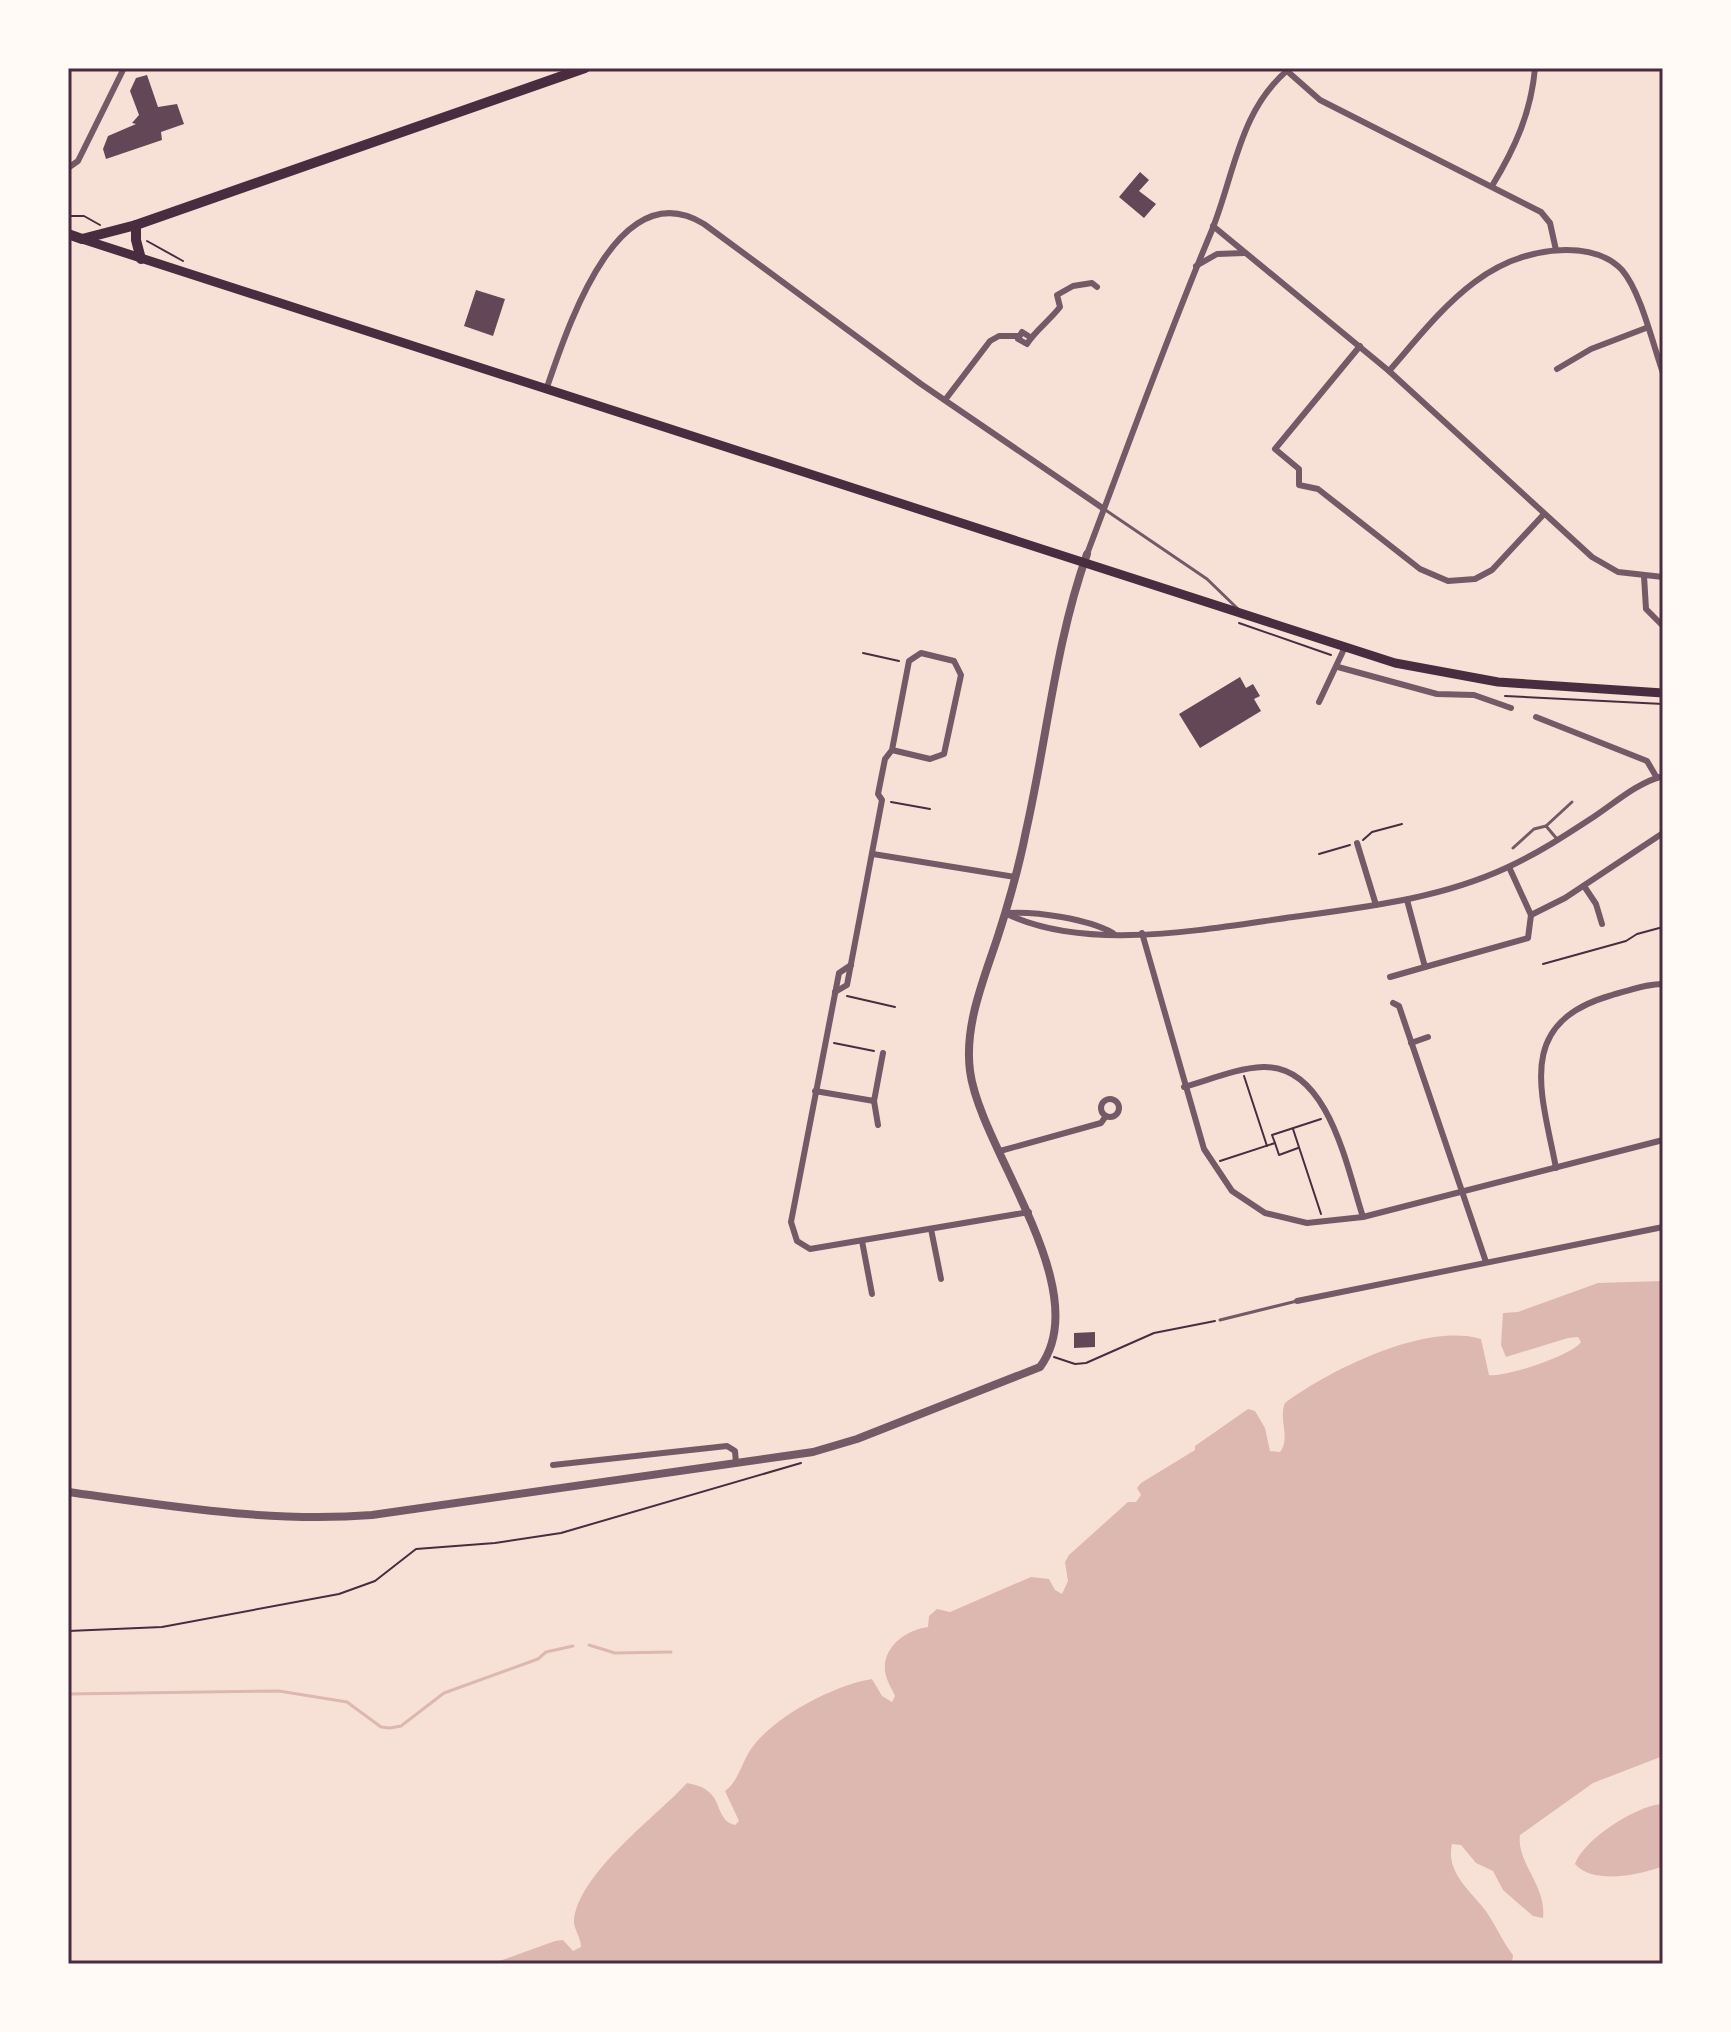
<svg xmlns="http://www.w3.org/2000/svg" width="1731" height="2032" viewBox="0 0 1731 2032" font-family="'Nunito Sans',sans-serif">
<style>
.water{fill:#dcb8b0}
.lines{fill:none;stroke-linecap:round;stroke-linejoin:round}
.stream{stroke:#dcb8b0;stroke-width:3}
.building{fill:#644757}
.path{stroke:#4a2c40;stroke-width:2}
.service{stroke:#755966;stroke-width:3}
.minor{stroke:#755966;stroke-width:6}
.tertiary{stroke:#755966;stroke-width:8}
.secondary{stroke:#4a2c40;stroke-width:9}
.primary{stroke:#4a2c40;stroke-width:10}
.neatline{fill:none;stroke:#4a2c40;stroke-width:3}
</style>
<rect width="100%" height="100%" fill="#f7e1d7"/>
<g class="water">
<path d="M1663,1281V1756L1593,1783L1520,1835C1516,1862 1547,1886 1543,1918L1533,1916L1519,1904L1503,1890L1493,1871L1476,1863L1461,1845L1452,1844C1446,1870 1466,1887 1481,1905C1494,1920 1501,1940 1513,1955L1512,1964H491L555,1941L563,1940L573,1951L581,1947C581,1937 573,1929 574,1919C581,1871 656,1817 687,1783C696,1785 703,1786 710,1793C721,1803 718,1821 735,1825L739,1821L725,1791C738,1782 742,1762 751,1749C773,1717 834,1685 872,1679L882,1696L892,1702L895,1696C893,1691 889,1685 887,1679C877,1651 904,1630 928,1627L929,1616L937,1609L950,1612L1031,1577L1049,1579L1055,1590L1062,1594L1068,1581L1065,1562L1069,1555L1128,1502H1136L1141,1495L1137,1488L1141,1483L1195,1450V1446L1248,1409L1255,1411L1265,1428L1270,1451L1280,1452C1291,1438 1278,1419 1285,1403C1328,1371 1425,1322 1481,1339L1489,1375C1504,1378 1573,1355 1581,1342L1578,1337L1568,1338L1506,1357L1501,1345L1503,1313L1518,1312L1598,1283Z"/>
<path d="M1663,1799L1660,1855L1663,1866C1641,1875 1593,1885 1575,1864C1584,1839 1635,1807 1660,1804Z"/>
</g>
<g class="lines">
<g class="stream">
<path d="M589,1645L615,1653L671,1652"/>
<path d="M68,1694L279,1691L347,1702L381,1727L390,1728L401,1726L444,1693L538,1659L546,1652L573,1646"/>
</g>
</g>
<g class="building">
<path d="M147,75L158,107L177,104L184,124L161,132L162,140L106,159L103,149L108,136L136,124L132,123L139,115L130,91L136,78Z"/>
<path d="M1140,172L1149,180L1139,191L1156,204L1144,218L1119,197Z"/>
<path d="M476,290L505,299L493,336L464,326Z"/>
<path d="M1240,677L1246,688L1253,684L1260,696L1254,699L1261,711L1200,748L1179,714Z"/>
<path d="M1095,1332V1347L1074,1348V1333Z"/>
</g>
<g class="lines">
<g class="path">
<path d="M68,216H84L100,225"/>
<path d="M147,241L183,261"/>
<path d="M1239,623L1331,655"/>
<path d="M863,653L899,661"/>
<path d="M1505,696L1663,704"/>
<path d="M891,802L930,809"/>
<path d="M1363,840L1372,832L1402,824"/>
<path d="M1319,854L1350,845"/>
<path d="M1543,964L1626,941L1637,934L1663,927"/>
<path d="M847,996L895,1007"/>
<path d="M834,1043L874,1051"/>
<path d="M1244,1076L1267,1146"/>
<path d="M1293,1129L1321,1214"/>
<path d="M1275,1143L1279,1155L1298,1148"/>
<path d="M1220,1161L1275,1143L1272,1135L1321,1119"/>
<path d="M1054,1357L1075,1364L1086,1363L1154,1333L1215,1321"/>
<path d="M68,1631L162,1627L339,1594L375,1581L416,1549L495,1543L561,1533L801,1463"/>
</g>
<g class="service">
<path d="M1104,509L1207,579L1238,609"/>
<path d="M1557,839L1546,826L1572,802"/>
<path d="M1513,848L1534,829L1546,826"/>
<path d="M1220,1320L1297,1301"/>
</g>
<g class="minor">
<path d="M1286,70L1320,100L1541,212L1550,223L1556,250"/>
<path d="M68,168L78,161L124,68"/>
<path d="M1492,186C1515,148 1531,113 1535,68"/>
<path d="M1213,226L1389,371L1592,557L1618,572L1663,577"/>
<path d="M1196,266L1217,254L1245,253"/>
<path d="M1030,337L1022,332L1018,339L1027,344C1034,332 1050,320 1060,307L1057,295L1073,286L1092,283L1097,287"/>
<path d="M1360,346L1275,449L1299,469V485L1318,489L1420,569L1448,581L1475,579L1492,570L1544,514"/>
<path d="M1557,369L1591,349L1646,328"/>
<path d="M1389,371C1439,314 1483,251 1566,250C1587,250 1607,254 1622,270C1641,292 1653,345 1663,373"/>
<path d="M546,390C566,333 616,170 704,224L921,384L1104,509"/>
<path d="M945,400L990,341L999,336H1018"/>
<path d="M1087,554C1128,446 1167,337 1212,230C1235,173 1239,110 1290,68"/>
<path d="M1644,576L1646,609L1663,626"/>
<path d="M1338,667L1437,694L1474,695L1511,708"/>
<path d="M1319,702L1345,647"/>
<path d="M1536,717L1647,761L1657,778"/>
<path d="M1357,843L1376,905"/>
<path d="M873,854L1015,877"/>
<path d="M1584,886L1596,904L1602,924"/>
<path d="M1407,900L1425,967L1528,938L1531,915L1509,867"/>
<path d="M1005,913C1086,953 1206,929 1293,917C1365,907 1439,899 1506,868C1537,854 1566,835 1595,816C1616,802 1637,783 1663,776"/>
<path d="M1008,913C1036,911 1088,919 1113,933"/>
<path d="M1531,915L1565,898L1663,833"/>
<path d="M1142,933L1204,1149L1232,1191L1265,1213L1307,1223L1363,1217L1663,1140"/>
<path d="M851,965L839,973L791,1222L797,1241L810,1249L1029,1212"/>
<path d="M1390,977L1425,967"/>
<path d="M835,992L847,985L882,800L878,794L885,759L892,750L909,661L921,653L954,661L961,675L944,754L930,759L892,750"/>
<path d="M1393,1003L1399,1006L1486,1262"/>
<path d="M1411,1043L1428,1037"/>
<path d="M1184,1087C1209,1080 1237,1068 1263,1067C1329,1065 1347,1169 1363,1217"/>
<path d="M815,1091L874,1101L883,1053"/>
<circle cx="1110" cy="1108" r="9"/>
<path d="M874,1101L878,1125"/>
<path d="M1000,1151L1101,1123L1106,1116"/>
<path d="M1556,1168C1542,1094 1514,1024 1609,996C1627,991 1645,984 1663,984"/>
<path d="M931,1229L941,1279"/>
<path d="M862,1241L872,1294"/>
<path d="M1297,1301L1663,1227"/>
<path d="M553,1465L727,1446L735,1451L736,1463"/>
</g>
<path class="tertiary" d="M68,1492C169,1506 270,1523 372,1515L813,1452L857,1439L1040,1367C1097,1290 980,1149 970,1071C964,1025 984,979 998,936C1009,902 1019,867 1026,831C1047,739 1055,644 1087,554"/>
<path class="secondary" d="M82,239L1395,663L1498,682L1663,693"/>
<g class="primary">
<path d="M136,225V240L141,259"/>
<path d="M68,234L82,239L136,225L585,68"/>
</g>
</g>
<rect width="1731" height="2032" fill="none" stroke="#fffaf5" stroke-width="140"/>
<rect x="70" y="70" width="1591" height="1892" class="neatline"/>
</svg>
